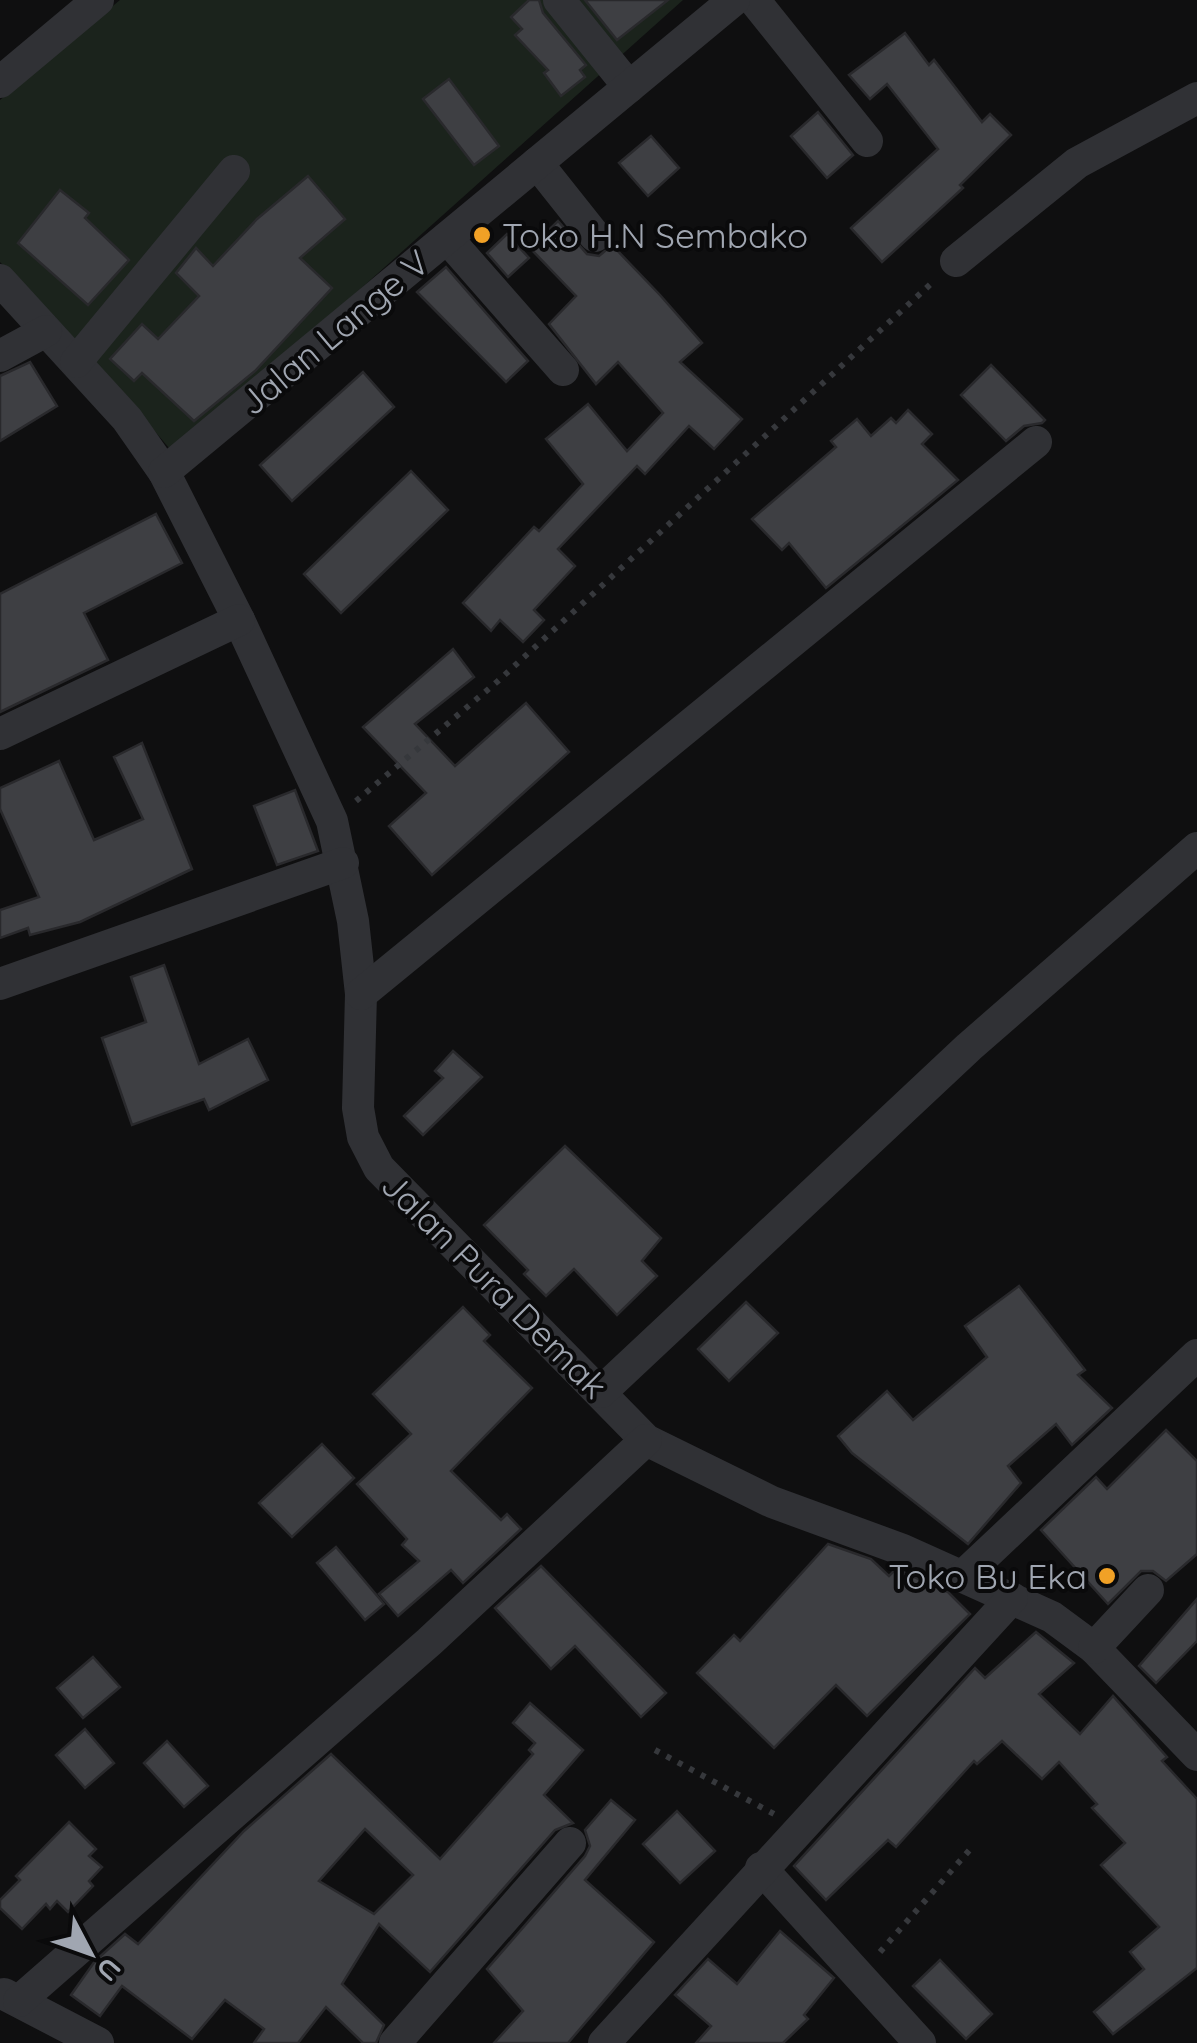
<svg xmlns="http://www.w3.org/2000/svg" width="1197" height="2043" viewBox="0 0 1197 2043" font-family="Quicksand,sans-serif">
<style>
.green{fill:#1b231c}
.building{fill:#3e3f43;stroke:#29292c;stroke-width:2.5;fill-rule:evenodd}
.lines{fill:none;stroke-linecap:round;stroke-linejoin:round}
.path{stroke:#36383c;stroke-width:6;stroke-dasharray:5 8;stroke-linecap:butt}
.street{stroke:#303135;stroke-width:32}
.poi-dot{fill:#f1a126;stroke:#0a0a0b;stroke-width:4}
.labels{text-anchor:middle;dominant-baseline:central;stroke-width:8;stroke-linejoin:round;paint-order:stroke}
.poi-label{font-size:35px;fill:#a0a6b1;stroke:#0a0a0b;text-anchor:start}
.street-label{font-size:35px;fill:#a0a6b1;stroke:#0a0a0b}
</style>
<rect width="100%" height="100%" fill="#0f0f10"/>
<path class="green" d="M120,0H683L175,455L90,355L0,262V100Z"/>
<g class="building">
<path d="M529,0H539L543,13L586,65L580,70L585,77L561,96L544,73L548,70L515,35L522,29L511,17Z"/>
<path d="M585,0H668L617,40Z"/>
<path d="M905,33L929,65L934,60L982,122L990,114L1011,135L960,185L963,188L882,262L851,228L938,149L887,84L870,99L849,75Z"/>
<path d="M449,79L499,146L474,165L423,99Z"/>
<path d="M818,112L853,155L827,178L791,136Z"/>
<path d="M651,136L679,168L648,196L619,163Z"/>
<path d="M308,176L345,219L300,258L332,288L255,371L194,421L142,373L134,381L110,359L142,324L158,339L199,296L176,273L196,248L213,266L257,219Z"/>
<path d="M60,190L89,213L85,218L129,260L88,305L18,243Z"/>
<path d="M558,221L587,254L599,256L612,245L660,295L702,343L680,362L742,419L714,449L689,426L645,474L637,466L558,549L575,566L534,610L544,620L523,642L500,620L491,631L463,603L534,527L539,531L583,484L546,439L588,404L627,451L663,413L618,362L596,384L549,324L576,296L530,248Z"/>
<path d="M507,234L529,258L508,277L487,253Z"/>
<path d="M446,267L528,361L506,382L417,292Z"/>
<path d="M30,362L57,406L0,441V376Z"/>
<path d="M991,365L1045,420L1042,423L1024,426L1006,441L961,395Z"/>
<path d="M363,372L394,407L292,501L260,465Z"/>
<path d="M908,410L932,434L922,444L958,480L826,588L789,543L782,550L752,519L836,447L831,441L857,419L871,436L891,418L896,423Z"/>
<path d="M411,471L448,510L341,613L304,574Z"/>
<path d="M156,514L182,563L84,613L108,660L0,712V594Z"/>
<path d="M453,649L474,677L415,724L455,766L526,703L569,752L432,875L389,826L426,793L363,727Z"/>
<path d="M142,743L192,869L80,922L30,935L28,928L0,938V910L39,897L0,809V788L59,761L94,840L143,819L114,757Z"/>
<path d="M295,790L318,851L277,865L254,806Z"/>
<path d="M164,965L199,1064L248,1039L268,1080L209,1110L204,1099L132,1125L102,1038L146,1022L131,977Z"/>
<path d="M453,1051L482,1077L423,1135L404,1116L443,1078L435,1071Z"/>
<path d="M565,1146L661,1238L642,1261L657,1276L617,1315L574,1269L546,1296L524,1274L528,1270L484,1225Z"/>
<path d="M1019,1286L1085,1370L1078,1375L1112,1408L1072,1445L1056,1424L1008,1466L1021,1483L968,1544L852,1453L838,1436L887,1391L913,1420L987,1357L965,1326Z"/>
<path d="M746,1302L778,1333L729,1381L698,1349Z"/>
<path d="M463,1307L490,1335L484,1341L532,1388L451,1471L501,1520L507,1514L521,1529L463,1583L451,1570L398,1616L379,1594L419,1561L402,1545L407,1539L357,1484L411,1434L373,1394Z"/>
<path d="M1166,1430L1197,1461V1554L1166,1581L1153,1571H1141L1108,1604L1041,1530L1096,1477L1107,1489Z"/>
<path d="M322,1444L354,1478L292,1537L259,1503Z"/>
<path d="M828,1544L871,1559L889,1576L896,1569L948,1592L970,1614L867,1716L836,1685L774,1748L697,1673L734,1635L740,1641Z"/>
<path d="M336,1547L384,1604L365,1620L317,1563Z"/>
<path d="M541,1566L666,1693L641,1717L575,1646L551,1669L495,1608Z"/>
<path d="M1197,1599V1641L1156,1683L1139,1666Z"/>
<path d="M1036,1632L1074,1663L1039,1694L1080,1734L1113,1696L1167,1757L1162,1761L1197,1799V1968L1113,2034L1094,2012L1144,1969L1130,1952L1159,1927L1101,1865L1125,1843L1092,1808L1097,1804L1059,1762L1042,1779L1002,1741L977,1764L974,1761L896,1847L888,1840L826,1900L794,1866L975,1668L985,1678Z"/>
<path d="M93,1657L120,1687L83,1718L57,1688Z"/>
<path d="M530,1703L583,1750L544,1795L573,1823L555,1830L430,1972L379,1924L342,1984L384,2025L376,2043H363L326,2007L298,2043H254L264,2029L225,2000L192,2039L122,1986L100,2016L71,1995L95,1961L125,1934L138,1944L244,1831L331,1754L440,1859L533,1754L529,1750L535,1743L513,1723ZM365,1829L413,1875L374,1914L319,1881Z"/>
<path d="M85,1729L114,1763L85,1788L56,1755Z"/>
<path d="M167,1741L208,1786L184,1807L144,1763Z"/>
<path d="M611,1800L635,1820L585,1880L654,1942L568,2043H494L523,2011L487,1969L585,1856L590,1846L585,1830Z"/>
<path d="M677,1811L715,1851L680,1883L643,1844Z"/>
<path d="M69,1822L96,1849L89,1856L102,1867L89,1881L93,1886L68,1912L57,1901L50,1909L46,1904L22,1929L0,1908V1900L20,1880L16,1876Z"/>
<path d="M780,1931L834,1978L804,2015L808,2019L783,2043H696L711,2026L675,1995L708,1959L737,1984Z"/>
<path d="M940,1960L992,2014L966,2039L913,1986Z"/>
</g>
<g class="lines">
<g class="path">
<path d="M356,801L498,681L934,281"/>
<path d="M655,1750L774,1814"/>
<path d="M880,1952L974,1845"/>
</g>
<g class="street">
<path d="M559,0L629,87"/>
<path d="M754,0L867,141"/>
<path d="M0,82L98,0"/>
<path d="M537,163L595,236"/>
<path d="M447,238L563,370"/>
<path d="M956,261L1077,163L1197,98"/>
<path d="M0,280L127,419L164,472L239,620L332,821L353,921L361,994L358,1108L363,1137L379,1168L646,1440L772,1502L903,1550L1052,1617L1094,1648L1197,1755"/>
<path d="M0,356L46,331"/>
<path d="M76,362L234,171"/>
<path d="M164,472L734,0"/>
<path d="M0,734L239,620"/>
<path d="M0,984L343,863"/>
<path d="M361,994L1036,442"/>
<path d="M601,1392L969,1047L1197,848"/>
<path d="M963,1576L1197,1355"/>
<path d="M1094,1648L1148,1590"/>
<path d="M761,1868L920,2043"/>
<path d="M4,1994L98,2043"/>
<path d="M19,2001L429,1642L646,1440"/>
<path d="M395,2043L570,1843"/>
<path d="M604,2043L1012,1598"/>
</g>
</g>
<g class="poi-dot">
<circle cx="482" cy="235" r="10"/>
<circle cx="1107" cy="1576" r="10"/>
</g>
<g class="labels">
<g class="poi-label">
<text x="502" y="235">Toko H.N Sembako</text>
<text x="1087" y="1576" text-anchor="end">Toko Bu Eka</text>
</g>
<g class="street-label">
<text transform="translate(334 332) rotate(-40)">Jalan Lange V</text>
<text transform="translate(495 1285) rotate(45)">Jalan Pura Demak</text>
</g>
</g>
<g transform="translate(90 1953) rotate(131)" stroke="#0a0a0b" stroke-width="8" paint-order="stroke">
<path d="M0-8L18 38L0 25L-18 38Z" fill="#a0a6b1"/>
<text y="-15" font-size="28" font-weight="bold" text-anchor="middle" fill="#a0a6b1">U</text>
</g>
</svg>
